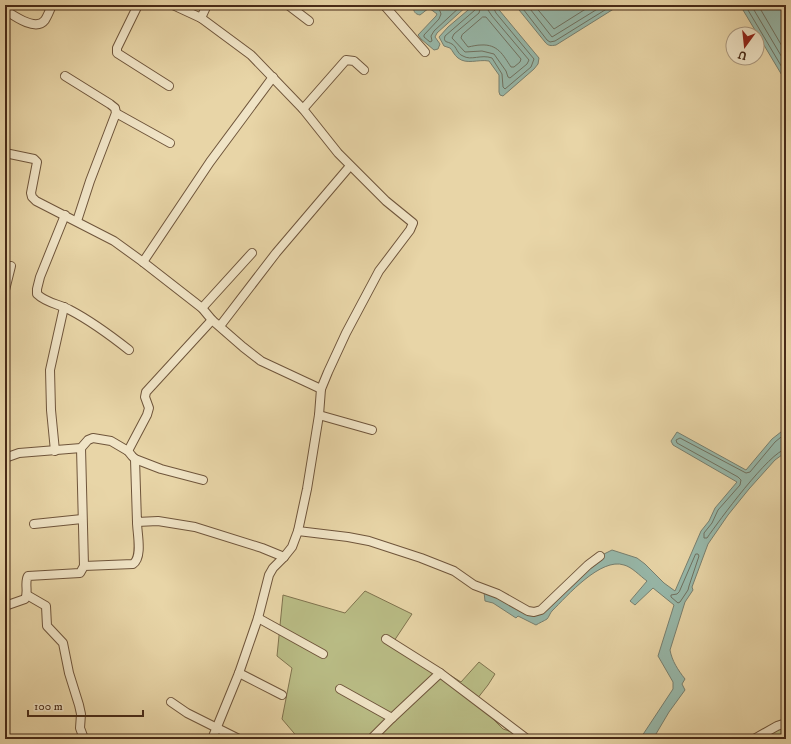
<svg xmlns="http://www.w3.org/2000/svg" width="791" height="744" viewBox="0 0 791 744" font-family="'IM FELL DW Pica',serif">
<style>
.green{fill:#b9bc85;stroke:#80734e}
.water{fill:#97b8aa;stroke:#777f6f}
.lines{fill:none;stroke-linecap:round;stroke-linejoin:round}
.shore{stroke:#6f7160;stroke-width:1}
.street-casing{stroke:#6f553b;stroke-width:10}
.street{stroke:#f0e4c6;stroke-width:8}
</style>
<rect width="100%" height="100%" fill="#e8d5a7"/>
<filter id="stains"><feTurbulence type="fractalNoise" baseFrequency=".005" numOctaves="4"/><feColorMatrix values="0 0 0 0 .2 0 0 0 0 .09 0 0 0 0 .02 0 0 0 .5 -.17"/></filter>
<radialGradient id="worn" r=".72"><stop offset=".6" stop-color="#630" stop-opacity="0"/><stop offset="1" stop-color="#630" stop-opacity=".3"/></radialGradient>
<g class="green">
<path d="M365,591L412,614L392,644L434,665L461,682L479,662L495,674L488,685L477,699L489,715L503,729L535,739H299L282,719L292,668L277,656L283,595L345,613Z"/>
<path d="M782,728L786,733V739H762Z"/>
</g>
<g class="water">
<path d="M415,5H468L437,33L435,37L440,44L438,49L434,50L421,39L418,35L436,16L437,14L429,8L420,15C415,14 414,12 413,7Z"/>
<path d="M474,5H495L539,58L538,64L534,69L503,96L500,95L499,92V75L489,61C478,59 467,65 458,58C454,55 453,51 450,48L444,46L439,37L448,27Z"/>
<path d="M515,5H620L556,45C551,46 548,46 545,42Z"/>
<path d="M740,5H786V82Z"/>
<path d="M786,428V452L775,460L749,489L728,515L708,544L692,587L693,590L685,602L670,650C672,661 678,670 685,679L682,684L685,690L669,712L653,739H640L673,689V682L658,656L674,605L653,588L635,605L630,601L647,581C640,576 632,567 624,565C601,557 567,596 552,611C550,613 549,617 547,619C544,621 539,623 536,625L518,616L516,618L493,603L485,601L484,592L530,614L600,556L612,550L637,558L645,564L664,583L675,591L701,531L709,521L715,508L737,482L673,445L671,441L677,432L746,470L772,439Z"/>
</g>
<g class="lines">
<g class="shore">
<path d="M434,5L440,11L441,14L439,19L424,35V37L430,42L432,41L431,36L434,31L462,5"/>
<path d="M476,5L475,10L445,36C443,43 447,41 452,44C457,47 457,54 463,56C471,61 481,54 492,58L502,74L503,87L505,89L531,67L534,59L496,13L492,5"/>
<path d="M481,5L479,13L454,34L452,38L465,52L482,51L494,54L506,71L508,77L510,78L527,64L529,60L492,16L488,10L487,5"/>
<path d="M520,5L547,40L550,42L555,41L613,5"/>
<path d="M527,5L552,37L604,5"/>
<path d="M534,5L554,29L592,5"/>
<path d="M745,5L786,74"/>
<path d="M751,5L786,64"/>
<path d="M758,5L786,53"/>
<path d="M483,17H486L521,59L520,62L514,67H511C503,55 498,44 481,45C477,45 473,46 468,47L461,38L462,35Z"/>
<path d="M786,433L775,442L750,472L746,473L680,438L676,440L677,443L738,477L741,480L740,485L718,510L712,523L704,533V538H707C718,522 770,451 786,449"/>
<path d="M696,554H698L699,556L689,586L688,590L680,602L678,603L671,597V595L677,594L679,592Z"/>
</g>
<defs>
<g id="street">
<path d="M138,5L117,48V53L169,86"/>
<path d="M173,5L201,18L251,55L303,109L338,153L386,201L413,223L410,230L379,271L346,333L328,372L321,389L319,415L307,489L298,531L292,547L284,557L273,568L269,575L258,618L239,673L212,739"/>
<path d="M288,5L309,21"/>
<path d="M384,5L425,52"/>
<path d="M5,10C14,16 36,32 45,20C48,15 50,10 52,5"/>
<path d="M201,18L207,5"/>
<path d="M65,76L110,104L115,108L116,113L90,181L77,221"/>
<path d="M303,109L346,60L354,61L364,70"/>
<path d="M116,113L170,143"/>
<path d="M5,153L34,159L37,162L31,193L32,197L36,201L114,241L143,262L202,308L212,320L243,347L261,361L321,389"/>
<path d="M65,215L40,277L37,289V294C46,303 59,304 70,310C91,321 110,335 129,350"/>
<path d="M143,262L210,162L273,77"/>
<path d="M5,290L11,266"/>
<path d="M202,308L252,253"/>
<path d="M220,326L276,253L350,166"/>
<path d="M319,415L372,430"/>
<path d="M81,448L84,566"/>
<path d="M55,451L51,410L50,370L64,307"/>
<path d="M128,451L147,415L149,408L145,397L146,392L212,320"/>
<path d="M5,458L19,453L81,448L88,440L93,438L111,441L128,451L132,456L135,459L137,522L158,521L195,527L262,548L284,557"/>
<path d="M135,459L161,469L203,480"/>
<path d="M34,524L82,519"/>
<path d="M298,531L348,537L369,541L421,558L454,571L474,585L498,594L528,611L534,612L541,610L588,565L600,556"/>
<path d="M27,595L46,606L47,626L63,643L69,673L79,705L81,714L80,728L83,736"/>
<path d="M5,606L25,599C29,592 24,583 28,576L80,573L84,566L133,564C143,557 137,533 137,522"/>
<path d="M258,618L323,654"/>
<path d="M386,639L440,673L527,739"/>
<path d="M239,673L282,695"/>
<path d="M340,689L392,718L371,739"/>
<path d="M171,702L187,713L239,739"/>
<path d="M392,718L440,673"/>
<path d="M754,739L777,726L786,723"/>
</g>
</defs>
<use href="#street" class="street-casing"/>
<use href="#street" class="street"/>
</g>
<rect width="791" height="744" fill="none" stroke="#e8d5a7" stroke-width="20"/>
<rect x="6" y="6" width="779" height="732" fill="none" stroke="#472a17" stroke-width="2"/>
<rect x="10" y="10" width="771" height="724" fill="none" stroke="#472a17"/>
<g transform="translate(745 46) rotate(195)"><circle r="19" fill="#f0e4c6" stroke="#ac9a80"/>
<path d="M0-3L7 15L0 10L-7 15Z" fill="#8f2418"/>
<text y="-6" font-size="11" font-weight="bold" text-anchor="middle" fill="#472a17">U</text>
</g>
<path d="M28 710v6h115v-6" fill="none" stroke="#472a17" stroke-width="2"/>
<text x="34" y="710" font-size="12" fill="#472a17" stroke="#f0e4c6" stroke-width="3" paint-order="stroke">100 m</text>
<rect width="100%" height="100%" filter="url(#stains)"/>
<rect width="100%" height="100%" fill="url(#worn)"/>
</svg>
